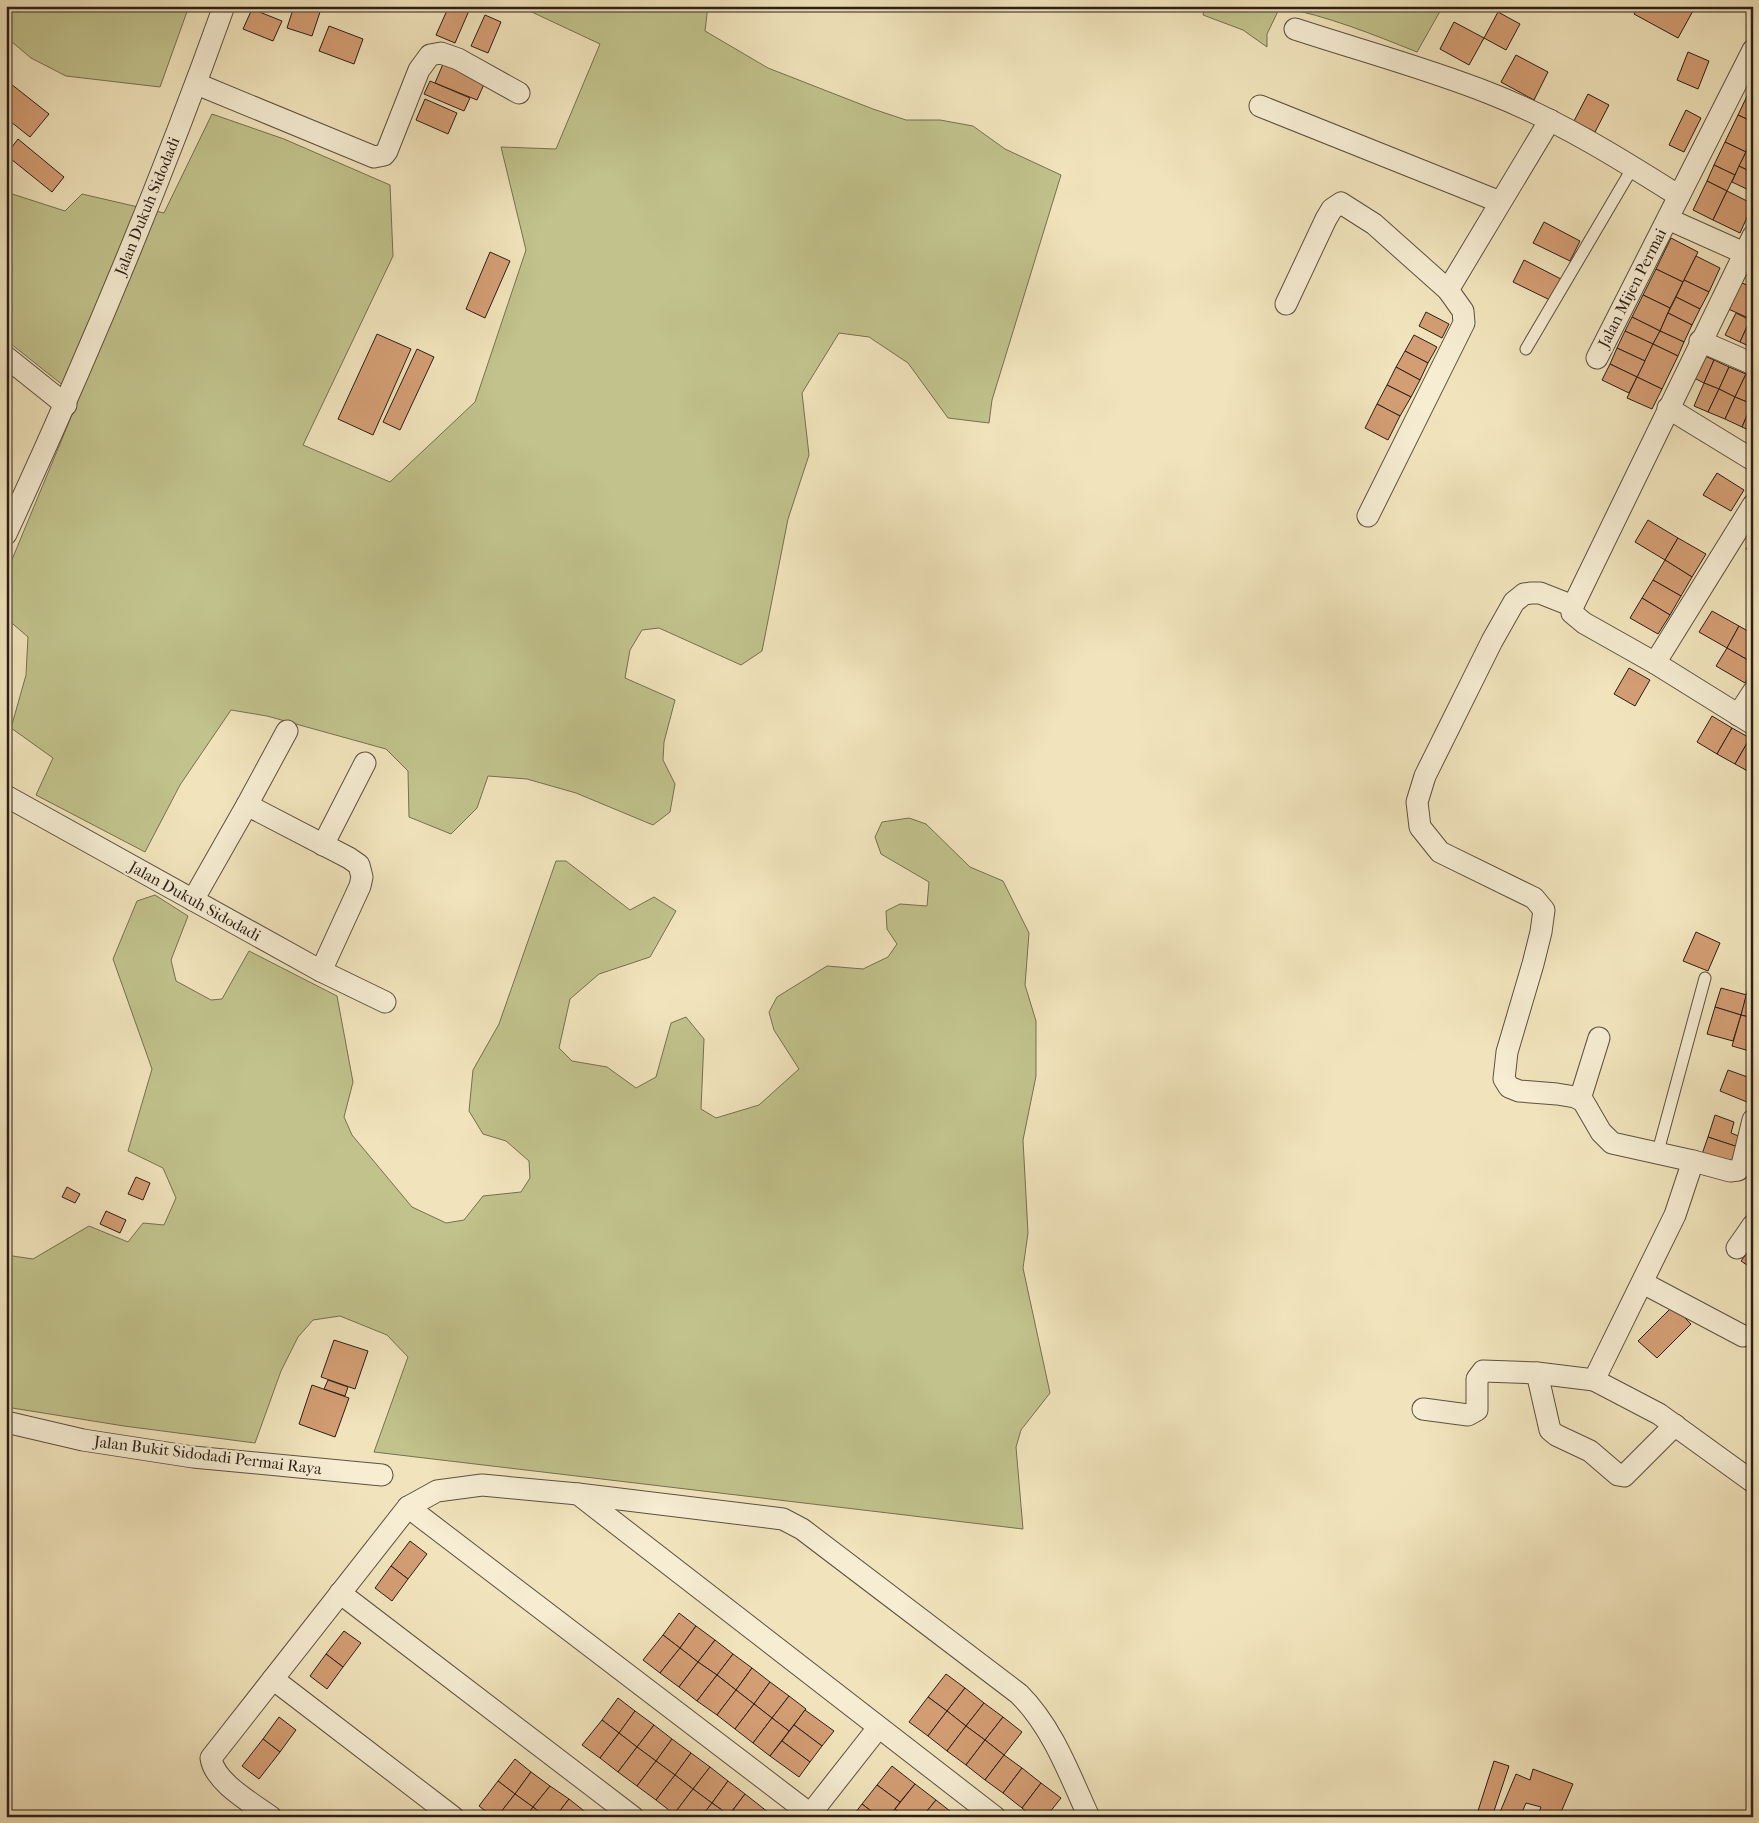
<svg xmlns="http://www.w3.org/2000/svg" width="1759" height="1823" viewBox="0 0 1759 1823" font-family="'IM FELL French Canon',serif">
<style>
.green{fill:#c1c28c;stroke:#767052}
.building{fill:#d49e74;stroke:#2c1e18}
.lines{fill:none;stroke-linecap:round;stroke-linejoin:round}
.service-casing{stroke:#5d5041;stroke-width:13}
.minor-casing{stroke:#5d5041;stroke-width:23}
.service{stroke:#f6edd3;stroke-width:11}
.minor{stroke:#f6edd3;stroke-width:21}
.labels{text-anchor:middle;dominant-baseline:central;stroke-width:4.5;stroke-linejoin:round;paint-order:stroke}
.street-label{font-size:16px;fill:#2c1e18;stroke:#f6edd3}
</style>
<rect width="100%" height="100%" fill="#f1e4bc"/>
<filter id="stains"><feTurbulence type="fractalNoise" baseFrequency=".004" numOctaves="4"/><feColorMatrix values="0 0 0 0 .2 0 0 0 0 .09 0 0 0 0 .02 0 0 0 .5 -.17"/></filter>
<radialGradient id="worn" r=".72"><stop offset=".6" stop-color="#630" stop-opacity="0"/><stop offset="1" stop-color="#630" stop-opacity=".3"/></radialGradient>
<g class="green">
<path d="M6,6H189L160,87L66,76L31,58L6,37Z"/>
<path d="M519,6H708L705,31L768,68L873,109L906,120H940L973,126L1005,149L1061,175L992,400L989,423L948,418L908,363L869,337L839,333L802,393L809,455L788,519L762,651L741,665L659,628L642,630L630,650L625,678L675,700L664,742L663,760L675,784L670,812L653,825L576,793L527,779L488,776L477,808L451,834L409,817L408,771L386,749L267,716L231,710L180,785L145,852L36,795L53,758L11,728L26,675L28,637L6,618V574L79,398L6,340V192L65,211L82,194L164,213L212,114L284,139L390,185L393,256L303,445L390,482L475,402L526,250L501,147L556,149L600,44Z"/>
<path d="M1205,6H1443L1417,52C1372,34 1328,16 1280,7L1267,34V47L1243,30L1203,15Z"/>
<path d="M909,818L926,824L970,867L1003,881L1029,933L1025,985L1036,1021V1076L1023,1140L1028,1233L1023,1268L1050,1393L1021,1430L1016,1447L1023,1529L374,1452L408,1357L387,1335L340,1316L313,1320L298,1337L281,1371L255,1443L124,1426L6,1407V1255L33,1259L89,1226L128,1242L143,1223L164,1225L176,1198L163,1168L128,1151L152,1069L113,959L137,901L155,895L188,916L171,960L176,981L211,1000L222,999L249,951L337,996L353,1082L344,1117L352,1135L412,1207L446,1223L464,1220L483,1196L521,1192L530,1178L529,1161L506,1141L483,1134L469,1111L473,1070L499,1024L556,861H566L630,910L654,897L676,911L650,957L599,974L570,999L559,1048L572,1061L607,1067L636,1088L656,1077L671,1023L686,1017L704,1039L701,1109L716,1118L759,1105L799,1069L774,1030L769,1012L777,997L827,966L863,969L888,957L897,944L887,929L886,911L900,904L927,906L929,882L881,854L875,837L882,822Z"/>
</g>
<g class="building">
<path d="M294,6H322L312,36L287,28Z"/>
<path d="M449,6H471L455,43L436,35Z"/>
<path d="M1639,6H1689L1694,9L1678,38L1634,14Z"/>
<path d="M252,9L282,21L273,41L243,29Z"/>
<path d="M1498,12L1520,24L1506,50L1484,38Z"/>
<path d="M485,15L501,22L488,53L471,46Z"/>
<path d="M1454,22L1484,38L1469,65L1440,49Z"/>
<path d="M329,26L363,39L354,64L319,51Z"/>
<path d="M1688,52L1709,61L1698,89L1677,80Z"/>
<path d="M1516,55L1548,72L1534,100L1501,82Z"/>
<path d="M443,64L485,82L477,100L435,83Z"/>
<path d="M6,80L49,114L30,137L6,118Z"/>
<path d="M430,81L470,98L464,111L424,94Z"/>
<path d="M1588,94L1609,105L1595,132L1574,121Z"/>
<path d="M1748,94L1753,96V122L1738,115Z"/>
<path d="M425,99L457,113L448,134L416,120Z"/>
<path d="M1686,110L1701,118L1684,152L1669,145Z"/>
<path d="M1738,115L1753,122V138L1746,152L1725,142Z"/>
<path d="M18,139L64,177L52,192L6,155Z"/>
<path d="M1725,142L1746,152L1735,175L1714,165Z"/>
<path d="M1748,148L1753,151V173L1739,166Z"/>
<path d="M1714,165L1735,175L1727,191L1707,181Z"/>
<path d="M1739,166L1753,173V192L1732,182Z"/>
<path d="M1707,181L1727,191L1713,220L1693,210Z"/>
<path d="M1727,191L1753,204L1740,233L1713,220Z"/>
<path d="M1544,222L1580,241L1570,261L1533,243Z"/>
<path d="M1671,238L1698,252L1683,282L1656,269Z"/>
<path d="M490,252L510,261L485,318L466,309Z"/>
<path d="M1696,256L1720,268L1709,292L1684,280Z"/>
<path d="M1524,260L1561,279L1550,300L1513,282Z"/>
<path d="M1656,269L1683,282L1670,308L1643,295Z"/>
<path d="M1684,280L1709,292L1700,309L1676,297Z"/>
<path d="M1738,281L1753,288V320L1726,308Z"/>
<path d="M1643,295L1670,308L1660,331L1632,317Z"/>
<path d="M1676,297L1700,309L1692,325L1668,313Z"/>
<path d="M1426,312L1449,324L1442,338L1419,326Z"/>
<path d="M1668,313L1692,325L1684,342L1660,331Z"/>
<path d="M1736,313L1750,320L1740,342L1725,335Z"/>
<path d="M1632,317L1660,331L1653,344L1625,331Z"/>
<path d="M1750,320L1753,321V348L1740,342Z"/>
<path d="M1625,331L1653,344L1645,361L1617,348Z"/>
<path d="M1660,331L1684,342L1678,356L1653,344Z"/>
<path d="M377,334L411,349L373,435L338,419Z"/>
<path d="M1414,335L1437,347L1428,363L1405,351Z"/>
<path d="M1653,344L1678,356L1662,389L1637,377Z"/>
<path d="M1617,348L1645,361L1637,377L1610,364Z"/>
<path d="M417,349L434,357L400,430L383,422Z"/>
<path d="M1405,351L1428,363L1420,380L1396,367Z"/>
<path d="M1700,354L1714,360L1704,383L1690,376Z"/>
<path d="M1714,360L1729,367L1719,389L1704,383Z"/>
<path d="M1610,364L1637,377L1629,393L1602,380Z"/>
<path d="M1396,367L1420,380L1411,397L1387,385Z"/>
<path d="M1729,367L1746,374L1735,397L1719,389Z"/>
<path d="M1746,374L1753,377L1752,404L1735,397Z"/>
<path d="M1637,377L1662,389L1652,409L1627,398Z"/>
<path d="M1704,383L1719,389L1708,412L1694,406Z"/>
<path d="M1387,385L1411,397L1400,416L1377,404Z"/>
<path d="M1719,389L1735,397L1725,419L1708,412Z"/>
<path d="M1735,397L1752,404L1742,427L1725,419Z"/>
<path d="M1377,404L1400,416L1388,440L1365,428Z"/>
<path d="M1752,404L1753,405V432L1742,427Z"/>
<path d="M1717,473L1744,490L1731,511L1703,495Z"/>
<path d="M1648,520L1678,538L1665,560L1635,542Z"/>
<path d="M1678,538L1706,554L1692,577L1665,560Z"/>
<path d="M1753,538V553L1746,549Z"/>
<path d="M1665,560L1692,577L1681,596L1653,580Z"/>
<path d="M1653,580L1681,596L1670,615L1642,598Z"/>
<path d="M1642,598L1670,615L1658,634L1630,618Z"/>
<path d="M1712,611L1739,626L1727,648L1699,632Z"/>
<path d="M1739,626L1753,634V663L1727,648Z"/>
<path d="M1727,648L1753,663V670L1745,683L1716,666Z"/>
<path d="M1629,668L1650,680L1635,706L1614,694Z"/>
<path d="M1712,716L1732,728L1717,754L1697,742Z"/>
<path d="M1732,728L1750,738L1735,764L1717,754Z"/>
<path d="M1750,738L1753,740V774L1735,764Z"/>
<path d="M1696,932L1720,943L1708,971L1683,961Z"/>
<path d="M1721,988L1747,995L1741,1015L1715,1007Z"/>
<path d="M1748,988L1753,990V1018L1741,1015Z"/>
<path d="M1715,1007L1741,1015L1733,1041L1707,1034Z"/>
<path d="M1741,1015L1753,1018V1052L1732,1046Z"/>
<path d="M1728,1070L1753,1079L1747,1102L1720,1091Z"/>
<path d="M1715,1115L1734,1122L1731,1133L1741,1137L1738,1147L1708,1137Z"/>
<path d="M1708,1137L1738,1147L1730,1168L1701,1157Z"/>
<path d="M136,1177L150,1183L143,1200L128,1194Z"/>
<path d="M67,1187L80,1194L75,1203L62,1197Z"/>
<path d="M106,1211L126,1220L120,1233L100,1224Z"/>
<path d="M1753,1245V1269L1741,1261Z"/>
<path d="M1673,1306L1691,1324L1657,1358L1638,1341Z"/>
<path d="M334,1340L368,1351L355,1389L321,1377Z"/>
<path d="M328,1380L348,1387L345,1396L324,1389Z"/>
<path d="M312,1385L349,1398L335,1437L299,1424Z"/>
<path d="M410,1541L427,1554L408,1579L391,1566Z"/>
<path d="M391,1566L408,1579L392,1601L375,1588Z"/>
<path d="M679,1613L696,1626L680,1648L663,1635Z"/>
<path d="M696,1626L715,1640L698,1662L680,1648Z"/>
<path d="M344,1631L361,1643L343,1667L326,1654Z"/>
<path d="M663,1635L680,1648L660,1673L643,1660Z"/>
<path d="M715,1640L733,1654L717,1675L698,1662Z"/>
<path d="M680,1648L698,1662L679,1687L660,1673Z"/>
<path d="M326,1654L343,1667L327,1689L310,1676Z"/>
<path d="M733,1654L752,1668L736,1690L717,1675Z"/>
<path d="M698,1662L717,1675L697,1701L679,1687Z"/>
<path d="M752,1668L770,1682L754,1704L736,1690Z"/>
<path d="M946,1674L965,1688L947,1711L928,1697Z"/>
<path d="M717,1675L736,1690L717,1715L697,1701Z"/>
<path d="M770,1682L789,1696L772,1718L754,1704Z"/>
<path d="M965,1688L984,1703L966,1726L947,1711Z"/>
<path d="M736,1690L754,1704L735,1729L717,1715Z"/>
<path d="M789,1696L806,1709L789,1731L772,1718Z"/>
<path d="M928,1697L947,1711L928,1736L909,1722Z"/>
<path d="M618,1698L635,1711L619,1733L602,1720Z"/>
<path d="M984,1703L1003,1717L985,1740L966,1726Z"/>
<path d="M754,1704L772,1718L753,1743L735,1729Z"/>
<path d="M805,1710L834,1731L822,1746L794,1725Z"/>
<path d="M635,1711L654,1725L637,1747L619,1733Z"/>
<path d="M947,1711L966,1726L947,1751L928,1736Z"/>
<path d="M279,1717L296,1730L280,1752L263,1739Z"/>
<path d="M1003,1717L1022,1732L1004,1755L985,1740Z"/>
<path d="M772,1718L789,1731L770,1756L753,1743Z"/>
<path d="M602,1720L619,1733L600,1758L582,1745Z"/>
<path d="M654,1725L672,1739L656,1761L637,1747Z"/>
<path d="M794,1725L822,1746L810,1762L782,1741Z"/>
<path d="M966,1726L985,1740L966,1765L947,1751Z"/>
<path d="M619,1733L637,1747L618,1772L600,1758Z"/>
<path d="M263,1739L280,1752L259,1779L242,1766Z"/>
<path d="M672,1739L691,1753L675,1775L656,1761Z"/>
<path d="M985,1740L1004,1755L985,1780L966,1765Z"/>
<path d="M782,1741L810,1762L799,1777L770,1756Z"/>
<path d="M637,1747L656,1761L637,1786L618,1772Z"/>
<path d="M691,1753L710,1767L693,1789L675,1775Z"/>
<path d="M1004,1755L1022,1768L1003,1793L985,1780Z"/>
<path d="M515,1759L531,1772L515,1794L498,1781Z"/>
<path d="M656,1761L675,1775L656,1800L637,1786Z"/>
<path d="M1494,1761L1509,1766L1492,1817H1486L1477,1814Z"/>
<path d="M892,1766L915,1784L900,1802L877,1785Z"/>
<path d="M710,1767L728,1781L712,1803L693,1789Z"/>
<path d="M1022,1768L1041,1783L1022,1808L1003,1793Z"/>
<path d="M1533,1769L1573,1784L1559,1817H1537L1541,1807L1526,1803L1520,1817H1498L1516,1774L1530,1780Z"/>
<path d="M531,1772L550,1786L533,1807L515,1794Z"/>
<path d="M675,1775L693,1789L674,1814L656,1800Z"/>
<path d="M498,1781L515,1794L497,1817H493L479,1806Z"/>
<path d="M728,1781L745,1794L729,1815L712,1803Z"/>
<path d="M1041,1783L1061,1798L1046,1817H1033L1022,1808Z"/>
<path d="M915,1784L936,1800L922,1817H904L895,1809Z"/>
<path d="M877,1785L900,1802L889,1817H879L862,1804Z"/>
<path d="M550,1786L569,1799L555,1817H546L533,1807Z"/>
<path d="M693,1789L712,1803L701,1817H678L674,1814Z"/>
<path d="M515,1794L533,1807L526,1817H497Z"/>
<path d="M745,1794L773,1816V1817H742L733,1810Z"/>
<path d="M569,1799L588,1814L585,1817H555Z"/>
<path d="M936,1800L955,1815L954,1817H922Z"/>
<path d="M712,1803L729,1815L728,1817H701Z"/>
<path d="M862,1804L879,1817H852Z"/>
<path d="M533,1807L546,1817H526Z"/>
<path d="M895,1809L904,1817H889Z"/>
<path d="M733,1810L742,1817H728Z"/>
</g>
<g class="lines">
<defs>
<g id="service">
<path d="M1526,349L1633,167"/>
<path d="M1657,1155L1705,978"/>
</g>
<g id="minor">
<path d="M1295,29C1359,50 1426,68 1489,93C1556,119 1619,158 1679,196"/>
<path d="M197,84L374,157L384,155L387,151L419,70L430,55L441,53L458,59L519,93"/>
<path d="M1260,106L1500,202"/>
<path d="M1668,219L1753,257"/>
<path d="M1753,236L1573,606L1572,613L1584,623L1655,663L1753,724"/>
<path d="M1286,304L1326,219L1332,209L1341,203L1374,224L1448,290L1550,120"/>
<path d="M1700,341L1753,364"/>
<path d="M6,357L66,405"/>
<path d="M1597,358L1753,50"/>
<path d="M1668,408L1753,460"/>
<path d="M1368,516L1464,323L1463,311L1448,290"/>
<path d="M6,534C86,361 160,185 224,6"/>
<path d="M1573,606L1540,593H1531L1524,594L1514,602L1492,641L1425,776L1417,802L1420,827L1440,852L1534,898L1544,910L1541,932L1533,964L1507,1052L1504,1079L1509,1087L1519,1091L1557,1094L1575,1097L1583,1101L1601,1132L1612,1143L1693,1161"/>
<path d="M1655,663L1753,505"/>
<path d="M1738,715L1753,692"/>
<path d="M287,731L247,805L349,858L359,865L362,877L360,886L321,971"/>
<path d="M6,796L321,971L385,1002"/>
<path d="M323,845L365,763"/>
<path d="M193,900L247,805"/>
<path d="M1580,1099L1599,1038"/>
<path d="M1753,1120L1742,1165L1738,1170L1730,1171L1693,1161L1675,1215L1594,1380L1659,1414L1753,1482"/>
<path d="M1737,1248L1753,1225"/>
<path d="M1643,1283L1743,1336"/>
<path d="M1537,1373L1550,1430L1556,1435L1590,1451L1618,1475L1624,1476L1675,1425"/>
<path d="M1423,1409L1468,1415L1477,1410V1379L1483,1371L1537,1373L1594,1380"/>
<path d="M6,1422L83,1440L193,1457L382,1475"/>
<path d="M578,1494L995,1817"/>
<path d="M408,1507L814,1817"/>
<path d="M340,1593L633,1817"/>
<path d="M273,1679L453,1817"/>
<path d="M271,1817C252,1803 214,1782 211,1758L408,1507L437,1491L482,1485L578,1494L783,1519L802,1529L1019,1694C1053,1728 1069,1774 1089,1817"/>
<path d="M808,1817L878,1728"/>
</g>
</defs>
<use href="#service" class="service-casing"/>
<use href="#minor" class="minor-casing"/>
<use href="#service" class="service"/>
<use href="#minor" class="minor"/>
</g>
<g class="labels">
<g class="street-label">
<text transform="translate(147 206) rotate(-68)">Jalan Dukuh Sidodadi</text>
<text transform="translate(1632 288) rotate(-63)">Jalan Mijen Permai</text>
<text transform="translate(195 901) rotate(29)">Jalan Dukuh Sidodadi</text>
<text transform="translate(208 1455) rotate(7)">Jalan Bukit Sidodadi Permai Raya</text>
</g>
</g>
<rect width="1759" height="1823" fill="none" stroke="#f1e4bc" stroke-width="25"/>
<rect x="8" y="8" width="1744" height="1808" fill="none" stroke="#2c1e18" stroke-width="2.5"/>
<rect x="12" y="12" width="1734" height="1798" fill="none" stroke="#2c1e18"/>
<rect width="100%" height="100%" filter="url(#stains)"/>
<rect width="100%" height="100%" fill="url(#worn)"/>
</svg>
